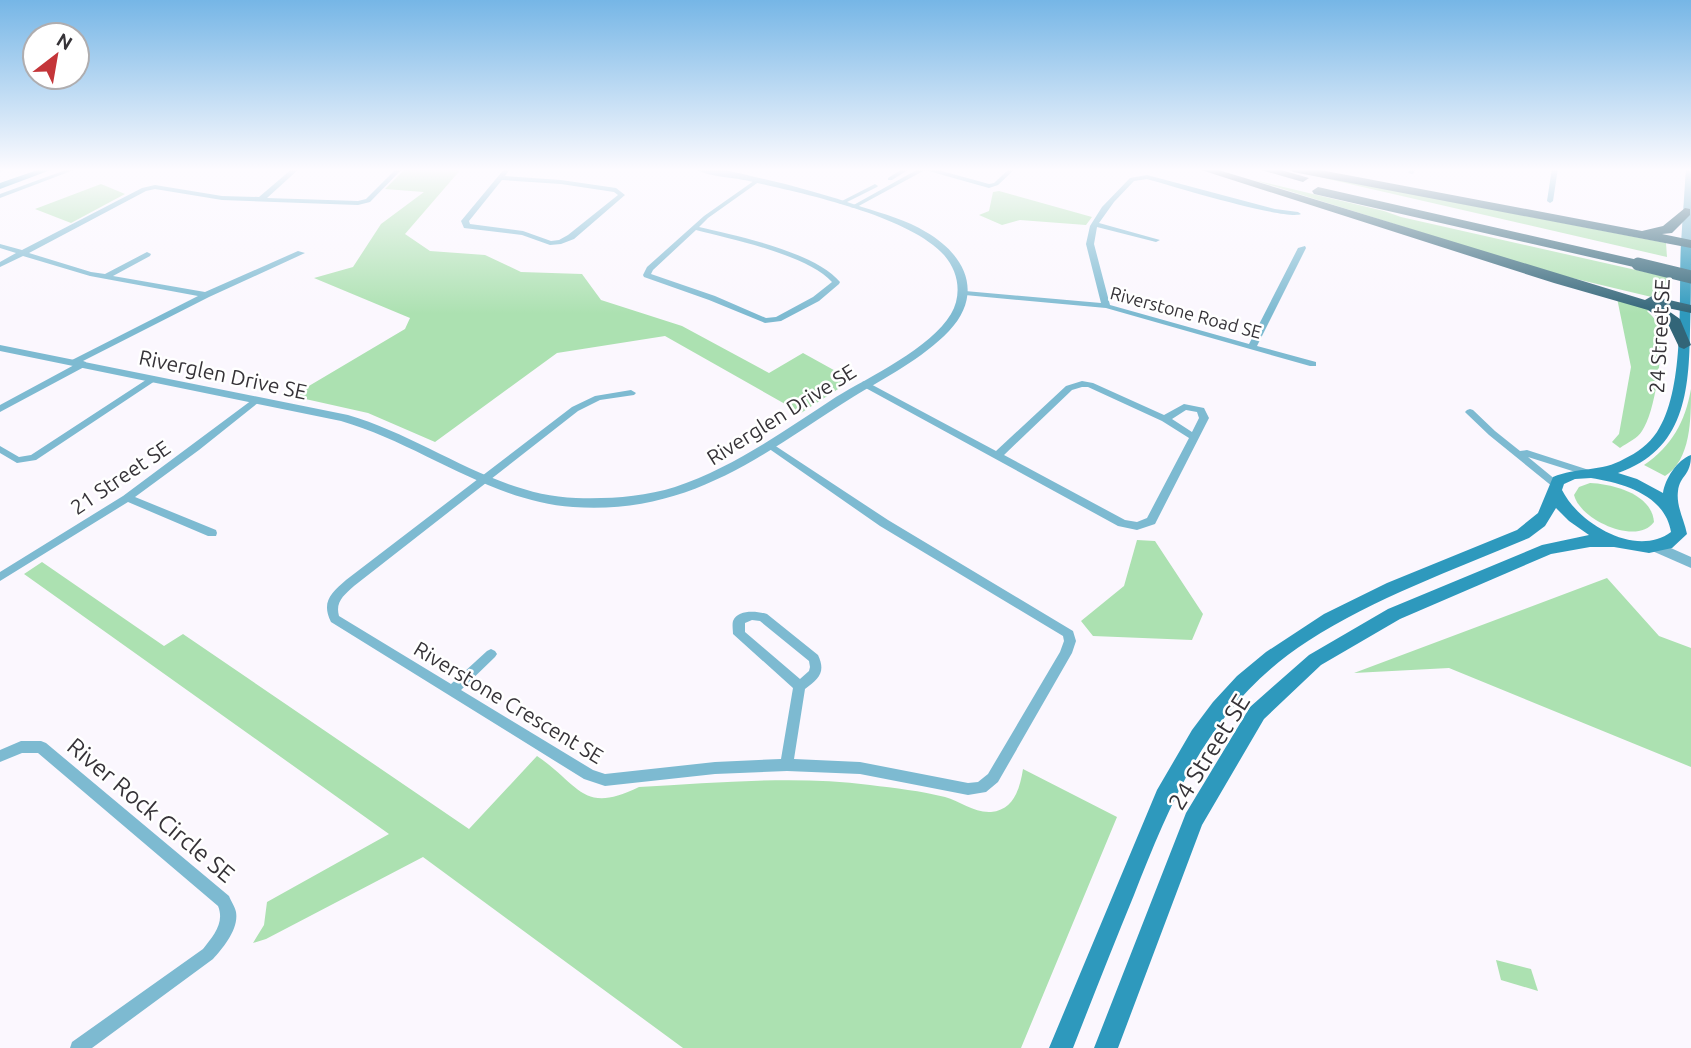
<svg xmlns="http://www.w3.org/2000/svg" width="1691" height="1048" viewBox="0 0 1691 1048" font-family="Ubuntu,sans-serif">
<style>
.green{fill:#ace1b1}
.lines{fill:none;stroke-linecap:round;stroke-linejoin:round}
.minor{fill:#7dbad1;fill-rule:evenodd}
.tertiary{fill:#7dbad1;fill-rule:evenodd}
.secondary{fill:#2e99bd;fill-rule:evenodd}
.motorway{fill:#326578;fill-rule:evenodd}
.motorway-bridge{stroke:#326578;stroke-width:13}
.labels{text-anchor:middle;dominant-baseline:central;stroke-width:5;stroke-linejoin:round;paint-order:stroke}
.far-street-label{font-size:18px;fill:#363338;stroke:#fff}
.street-label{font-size:21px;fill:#363338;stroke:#fff}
.near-street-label{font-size:24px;fill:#363338;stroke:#fff}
</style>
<rect width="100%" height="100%" fill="#fbf7fe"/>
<g class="green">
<path d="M406,168H462L405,234L430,251L485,255L521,272L582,274L601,300L682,326L769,373L803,353L850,379L849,382L801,413L665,336L557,353L435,442L368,413L292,396L405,329L410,318L314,278L353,267L381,224L424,192L385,189Z"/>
<path d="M1293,171L1666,243L1667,257Z"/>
<path d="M1254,180L1384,211L1401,217L1667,277L1665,294L1660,299L1551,273Z"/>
<path d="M101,184L125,194L71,223L35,209Z"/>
<path d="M999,191L1092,217L1086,225L1020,220L1002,225L979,215L989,211L993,192Z"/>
<path d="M1617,298L1650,310L1647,311C1652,316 1658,321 1659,329C1664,350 1655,413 1642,431C1638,438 1627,443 1620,448L1612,442L1619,434L1631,367Z"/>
<path d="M1691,389C1691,419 1691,460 1665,476L1644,465C1672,446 1685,422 1691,389Z"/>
<path d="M1590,483C1613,484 1652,494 1654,522C1637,546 1580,520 1574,495L1579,487Z"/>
<path d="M1137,540L1155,541L1203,614L1192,640L1093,636L1081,621L1124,586Z"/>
<path d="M42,562L164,646L183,634L469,829L537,756C580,785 582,815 639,787C716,783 794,775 870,785C895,788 921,791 945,797C960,801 974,813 991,812C1014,810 1020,788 1023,769L1117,817L1021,1048H683L423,857L266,939L253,943L264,925L267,902L389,834L24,574Z"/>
<path d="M1607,578L1659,636L1691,648V767L1449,668L1354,673Z"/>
<path d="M1496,960L1531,969L1538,991L1501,980Z"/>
</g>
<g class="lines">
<g class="minor">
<path d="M0,168H9L0,172Z"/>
<path d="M71,168H79L0,198V194Z"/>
<path d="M293,168H300L267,198L358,201L366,199L397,168H403L370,202L358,205L222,200L155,189L146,191L29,253L91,272L105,274L147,252L151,254L150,256L113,276L205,292L298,251L305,253L209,297L83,361L86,362V366L0,412V405L76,364H72V360L198,296L90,276L23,256L0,267V262L16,253L0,248V244L22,250L142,188L155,185L222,196L259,197Z"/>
<path d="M505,168H511L505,176L561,180L616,188L625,195L574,239L561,244L550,245L522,235L464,228L461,221ZM502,180L561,184L614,192L618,195L568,235L559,240L551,241L523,231L470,224L469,221Z"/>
<path d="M904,168H911L892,180H888V178Z"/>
<path d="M920,168H931L989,184L994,183L1010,168H1016L998,185L989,188L925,170L855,208L850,207Z"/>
<path d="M1410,168H1416L1413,174L1408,173Z"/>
<path d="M1552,168H1558L1553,201L1550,203L1547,201Z"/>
<path d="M1147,175L1275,209L1298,212L1301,214C1286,221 1172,186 1147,179L1134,181L1114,202L1099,223L1160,240L1156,242L1097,227L1094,244L1110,305L1249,344L1298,248L1305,246L1306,248L1257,346L1316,362V366H1310L1106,308L965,295L961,293L965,291L1101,303L1086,244L1090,226L1102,207L1130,178Z"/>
<path d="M758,178L760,179V181L708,218L699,227C738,236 815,252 840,282L839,284L819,301L781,321L765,323L709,300L644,277L643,275L647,267L704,216ZM696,230C731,239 808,255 832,282L813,297L776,317L766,318L715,296L651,274L653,270Z"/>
<path d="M875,184L878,186L877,187L843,204L838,203Z"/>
<path d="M152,376L155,377V381L36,460L17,463L0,453V446L19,457L31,455Z"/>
<path d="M865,381L996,451L1066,386L1082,381L1093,383L1164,415L1184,404L1204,408L1209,418L1155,524L1137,530L1118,526L862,386V382ZM1082,387H1088L1162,421L1189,438L1147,518L1137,522L1125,520L1004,455L1072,390ZM1186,410L1197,412L1199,418L1192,432L1172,419Z"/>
<path d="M631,390L636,393L634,395L600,400L578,411L354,586C344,595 335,602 339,616L451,684L487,651L491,649L495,651L497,654L495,657L461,690L593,770L605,774L715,762L781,759L793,688L733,634C733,630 732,625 733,621C738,609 757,611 767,614L818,655C826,672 819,679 805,689L794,759L860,762L968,783L978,782L988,774L1060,652L1064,641L1063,636L880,526L768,448L766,446L771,443L888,520L1073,631L1076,641L1072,653L998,782L986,792L968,795L860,774L787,771L715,774L605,786L584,779L331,622C321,602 331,593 346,580L572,407L595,396ZM752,620L760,621L809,661L810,667L809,671L800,679L745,632V623Z"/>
<path d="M256,397L261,400L259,402L199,450L135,497L216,530L217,533L216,536H208L128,502L0,581V572L123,496Z"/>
<path d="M1470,409L1473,410L1495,431L1520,451L1527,450L1589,470L1590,472L1585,475L1528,457L1562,485L1557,488L1553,487L1489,435L1467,414L1465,412L1467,410Z"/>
<path d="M21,741H41L46,743L229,896C231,901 235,907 236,912C239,929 223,948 213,959L92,1048H70L72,1042L203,949C213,936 225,923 218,906L38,753H22L0,762V750Z"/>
</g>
<g class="tertiary">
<path d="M693,168C714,167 735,172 755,177C791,185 827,195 862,207C884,214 907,220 926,232C966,255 984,294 949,331C922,359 886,377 853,397C761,455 690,515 573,507C489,501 421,444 341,421L0,351V345L348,415C425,437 494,495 576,498C609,499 643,497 675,487C734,467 784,431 836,397C869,377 931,348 951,314C962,295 959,272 944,255C908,215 801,193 749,181C732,177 707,177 693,168Z"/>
<path d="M1686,168H1691V243L1686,246L1681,243Z"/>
<path d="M1655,541L1691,557V568L1650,550L1648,546Z"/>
</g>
<g class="secondary">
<path d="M43,168H56L0,189V183Z"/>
<path d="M1686,240L1691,242C1691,271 1691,301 1690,330C1689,391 1685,450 1618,473L1637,479L1663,493C1665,479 1677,460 1691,455C1691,476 1680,475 1678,491C1676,506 1684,519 1687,534L1672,548L1649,553L1614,547H1590L1551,554L1400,619L1321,665L1264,719L1202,825L1118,1048H1094L1186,813L1250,707L1309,655L1388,609L1542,545L1589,535L1569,521L1556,508L1545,526L1529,538C1454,570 1376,597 1308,641C1212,703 1174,793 1134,895C1113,946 1093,997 1073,1048H1049L1157,790L1192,730L1213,702L1237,676L1266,652L1324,614L1387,583L1517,530L1538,513L1553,477C1576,467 1602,472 1624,459C1637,453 1649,444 1657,432C1686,388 1678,296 1681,243ZM1591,478C1623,483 1665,495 1671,532C1636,558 1579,524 1562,490L1564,484L1575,479Z"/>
</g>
<g class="motorway">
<path d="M1195,168H1212L1645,300L1652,296L1691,305V313L1663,307L1680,319L1691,345L1684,349L1679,347L1668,324L1648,310L1554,283Z"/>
<path d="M1254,168H1274L1309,178L1303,182Z"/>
<path d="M1287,168H1310L1642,231L1663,226L1685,208L1690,209V215L1672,233L1662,234L1691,240V248L1293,172Z"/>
<path d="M1318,187L1638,260L1645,264L1638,268L1314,194L1312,191Z"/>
</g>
<path class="motorway-bridge" d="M1638,264L1691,277"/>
</g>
<linearGradient id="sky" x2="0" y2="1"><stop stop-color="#76b6e6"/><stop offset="0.54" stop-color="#fdfbff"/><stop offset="1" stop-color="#fdfbff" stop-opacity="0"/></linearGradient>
<rect width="1691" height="314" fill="url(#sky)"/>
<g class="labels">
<g class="far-street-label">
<text transform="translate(1186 312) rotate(15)">Riverstone Road SE</text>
</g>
<g class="street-label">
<text transform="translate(1659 336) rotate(-87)">24 Street SE</text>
<text transform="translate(223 374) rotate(12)">Riverglen Drive SE</text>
<text transform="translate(781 414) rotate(-32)">Riverglen Drive SE</text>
<text transform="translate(120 477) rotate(-34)">21 Street SE</text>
<text transform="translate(509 702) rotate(31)">Riverstone Crescent SE</text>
</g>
<g class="near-street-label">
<text transform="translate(1209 752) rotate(-58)">24 Street SE</text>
<text transform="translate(151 810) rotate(40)">River Rock Circle SE</text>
</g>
</g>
<g transform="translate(56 56) rotate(31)"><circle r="33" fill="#ffffff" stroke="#afadaf" stroke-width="2"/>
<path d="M0-5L12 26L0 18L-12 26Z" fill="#c43539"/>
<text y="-10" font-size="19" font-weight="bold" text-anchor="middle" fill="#363338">N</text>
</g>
</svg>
